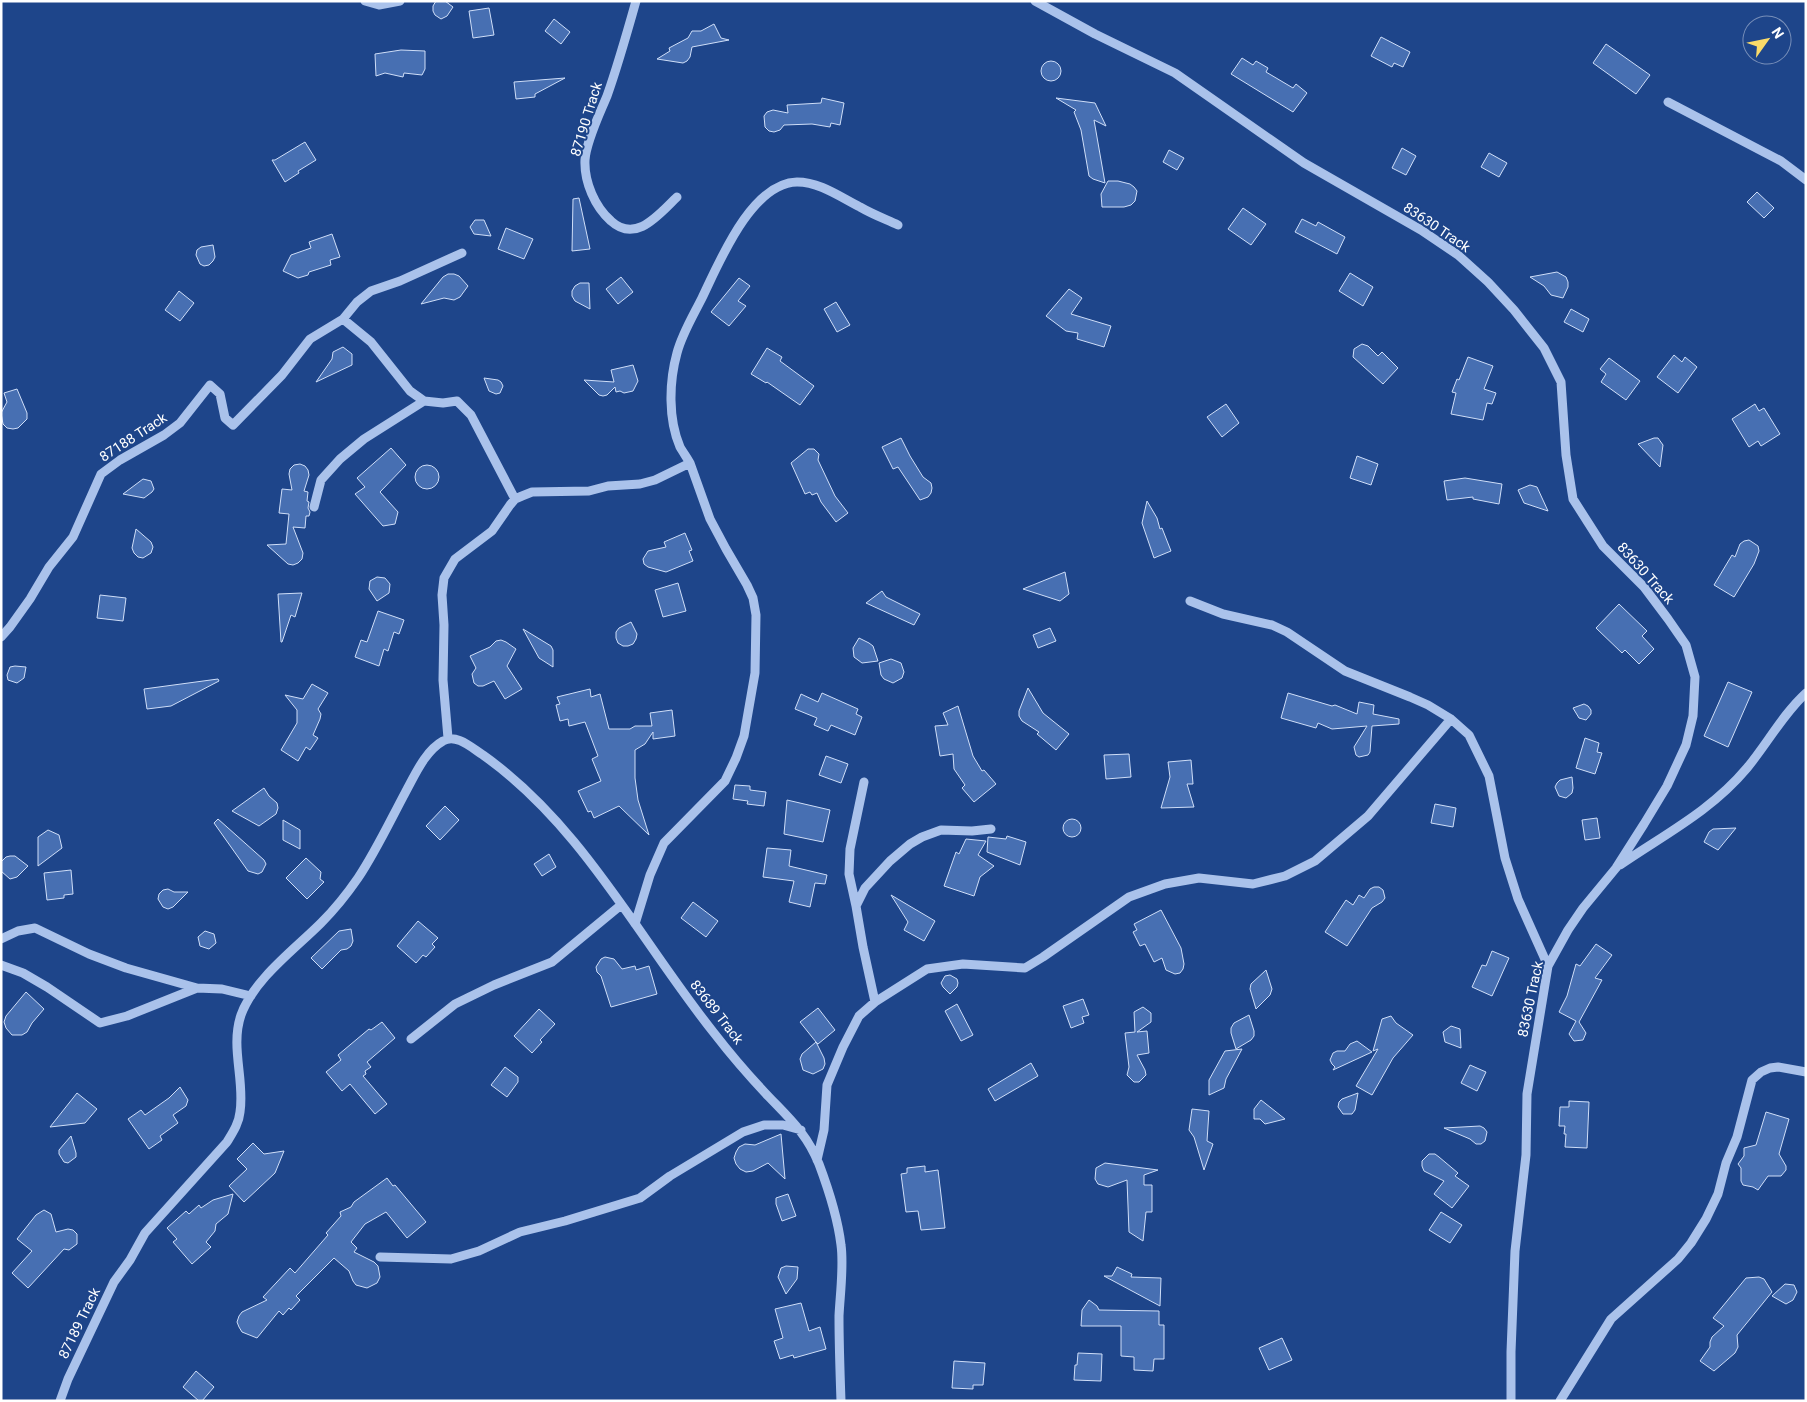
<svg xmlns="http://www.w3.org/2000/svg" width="1807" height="1402" font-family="Roboto,sans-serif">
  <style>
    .building { fill: #476fb2; stroke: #cfdef8 }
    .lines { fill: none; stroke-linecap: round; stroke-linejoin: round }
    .minor { stroke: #aac2eb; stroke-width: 9 }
    .labels { text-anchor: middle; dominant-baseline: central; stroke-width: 4; stroke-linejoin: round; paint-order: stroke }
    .street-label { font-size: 14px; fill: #fff; stroke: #1e458a }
  </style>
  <rect width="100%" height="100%" fill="#1e458a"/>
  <path class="building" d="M436,1H445L453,7L447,16L441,19L435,15L433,11V6Z
    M489,8L494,35L473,38L469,11Z
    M554,19L570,32L561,44L545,31Z
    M714,24L721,38L729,40L692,47L690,57L687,61L683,63L657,59L670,51L669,48L688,38L692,31H701Z
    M1381,37L1410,52L1403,67L1394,63L1392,67L1371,56Z
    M1606,44L1650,75L1636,94L1593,63Z
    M401,50L425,51V69L422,75L404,73L403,77L385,73L376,76L375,54Z
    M1242,58L1253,65L1256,61L1268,68L1266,72L1293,88L1296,84L1307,93L1293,112L1231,74Z
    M1041 71a10 10 0 1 1 20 0a10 10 0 1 1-20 0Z
    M565,78L535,94V97L516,99L514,82Z
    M822,98L844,103L840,125L831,123L830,127L812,124L784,125L780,130L774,132L769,131L765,127L764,116L767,112L773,110L788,113L787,105L821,103Z
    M1056,98L1095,103L1106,126L1094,120L1105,183L1093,179L1089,176L1081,130L1074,112L1076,110Z
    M305,142L316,160L298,171L299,173L285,182L272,160H275Z
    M1402,148L1416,156L1406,175L1392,168Z
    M1169,150L1184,158L1177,170L1163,162Z
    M1489,153L1507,163L1499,177L1481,167Z
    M1108,181H1118L1130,184L1134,187L1137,191L1135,201L1131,205L1124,207H1102L1101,194Z
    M1757,192L1774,208L1764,218L1747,202Z
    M579,198L590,249L572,251L573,199Z
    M1243,208L1266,224L1251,245L1228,229Z
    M1302,219L1316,226L1318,222L1345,237L1337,254L1295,232Z
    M475,220H484L491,236L474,234L470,227Z
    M506,228L533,239L524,259L498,249Z
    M332,234L340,257L330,260L331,265L309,272L308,275L298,278L283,271L291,255L311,248L309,242Z
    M213,245L215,257L213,261L209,265L204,266L200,264L196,255L197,250L201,247Z
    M1557,272L1566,277L1568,282V287L1563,298L1551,295L1544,286L1530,277Z
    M1350,273L1373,287L1363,306L1339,291Z
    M448,274H454L459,276L468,286L460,297L454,300L444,298L421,304L443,277Z
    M621,277L633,292L618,304L606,289Z
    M739,278L750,286L738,301L746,306L729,326L711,312Z
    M580,283H589L590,309L575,301L572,296V291L575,286Z
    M1069,289L1082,298L1071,314L1111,326L1104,347L1077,339L1078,333L1066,331L1046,316Z
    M179,291L194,303L180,321L165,310Z
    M836,302L850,325L837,332L824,309Z
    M1571,309L1589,319L1583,332L1564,322Z
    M1362,344L1368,346L1378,356L1382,352L1398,368L1383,384L1353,357L1354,349Z
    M343,347L352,354V365L316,382L332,359L333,352Z
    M767,348L782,357L780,361L814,386L800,405L767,382L766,383L751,374Z
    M1674,355L1682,362L1685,357L1697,367L1678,393L1657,377Z
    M1468,357L1493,366L1484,389L1496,393L1492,404L1487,403L1483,420L1451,414L1456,393L1452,392L1457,379L1459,380Z
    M1609,358L1640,381L1626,400L1601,382L1606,374L1600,369Z
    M633,365L638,381L633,391L624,393L620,391L616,392L615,387L607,395L603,396L599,395L584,380L614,382L611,370Z
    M484,378L498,380L501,382L503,386L500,393L496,394L489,391Z
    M17,389L27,413V419L18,428L13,429L7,428L3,424L1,413L7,402L4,393Z
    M1226,404L1239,423L1222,437L1207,417Z
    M1755,404L1759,411L1764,408L1780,434L1761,446L1758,441L1749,447L1732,419Z
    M901,438L910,456L923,477L931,483L932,488L931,493L928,497L920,500L898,467L893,469L882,447Z
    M1654,438H1658L1663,445L1660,467L1638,444Z
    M391,448L406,465L380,492L398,512L395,524L383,526L355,494L365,487L357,478Z
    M808,449H814L819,454L818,460L835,496L848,513L836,522L821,502L817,493L812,495L810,492L805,494L791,463Z
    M1357,456L1378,464L1371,485L1350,478Z
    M300,464L305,466L308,470L309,475L304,491L308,492L307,501L309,502L308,508L310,512L309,516H306L305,528L293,527L303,553L302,559L298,563L293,565L288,564L267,545L286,544L289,514L279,513L282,489L292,490L289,474L290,469L294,465Z
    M415 477a12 12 0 1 1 24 0a12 12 0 1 1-24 0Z
    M1465,478L1502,484L1499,504L1473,499V497L1447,500L1444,481Z
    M143,479L151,481L154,489L152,492L144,498L123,494Z
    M1530,485L1537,487L1548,511L1524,503L1518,490Z
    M1147,501L1157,518L1160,529L1162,528L1171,551L1154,558L1142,523Z
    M136,529L151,542L153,547L151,553L143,558L138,557L134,553L132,548Z
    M685,533L692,550L689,551L693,561L666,572L648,567L644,564L643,559L648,551L666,547L664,542Z
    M1749,540L1758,546L1759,551L1754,564L1734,597L1714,585L1732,555L1735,557L1740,544L1744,541Z
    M1065,572L1069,594L1060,601L1023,589Z
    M377,577L385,578L390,584L389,593L377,601L369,589L370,581Z
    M678,583L686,611L663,617L655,590Z
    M882,591L886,597L920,614L914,625L866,603Z
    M302,593L295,617L291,615L282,642H281L278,594Z
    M100,595L126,598L123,621L97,618Z
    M1619,604L1647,631L1642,636L1654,649L1639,664L1625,650L1622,653L1596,628Z
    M378,611L404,620L399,634L394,632L388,651L384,649L379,666L355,657L361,640L367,642Z
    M631,622L637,634L636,639L633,644L628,646H623L618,643L616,638V632L619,628Z
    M1050,628L1056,641L1038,648L1033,635Z
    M523,629L551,646L553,650V667L539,658Z
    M859,638L869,643L873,646L878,661L862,663L854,657L853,648Z
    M501,640L506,642L516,649L507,666L522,689L505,699L494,681L483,686H478L474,683L472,674L476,668L470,656L490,647L496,641Z
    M891,659L901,663L904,672L902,678L893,683L884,679L881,675L879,663Z
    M15,666L26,667L24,678L17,683L8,680L7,675L10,667Z
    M218,679L219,681L171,706L147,709L144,689Z
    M1728,682L1752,692L1728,747L1704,736Z
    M312,684L328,693L318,709L321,714L320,719L313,735L318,738L310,750L306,747L298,761L281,750L297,723V710L285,695L303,699Z
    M1028,688L1043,713L1069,734L1056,750L1037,734L1039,732L1022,721L1019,716V711Z
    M590,689L591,697L600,694L609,729H630L635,726H652L650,713L672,710L675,736L653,739V732L645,744L635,750V778L638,800L649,835L619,806L594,818L591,811L588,812L578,791L601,781L592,759L598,756L585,722L569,726L568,719L560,721L556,705L560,704L557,697Z
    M822,693L858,709L856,714L862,717L855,735L831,725L828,731L814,725L817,718L795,709L801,694L818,702Z
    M1288,693L1332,706L1335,705L1357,714L1359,702L1374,705L1373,714L1399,719V724L1372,726L1370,752L1368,755L1359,757L1356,755L1354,747L1367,726L1332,729L1318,723L1316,728L1281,718Z
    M1584,704L1588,706L1591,710V714L1586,720L1579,718L1573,708Z
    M958,706L973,756L982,771L984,770L996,784L974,802L962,788L965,785L954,769L953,754L940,756L935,726L948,725L943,713Z
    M1585,738L1599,743L1597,752L1602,753L1595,774L1576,768Z
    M1129,754L1131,777L1106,779L1104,755Z
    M826,756L848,764L841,783L819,775Z
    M1191,760L1193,784H1187L1194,807L1161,808L1170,777L1168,762Z
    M1572,777L1573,788L1572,793L1566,798L1559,796L1555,787L1557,783L1560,780Z
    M735,785L750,786V790L766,792L764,806L747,804L748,801L733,799Z
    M264,788L269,796L277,803L278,808L276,814L259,826L232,811Z
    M787,800L830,810L823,842L784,834Z
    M1435,804L1456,808L1453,827L1431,823Z
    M445,806L459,820L440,840L426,826Z
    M1597,818L1600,838L1585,840L1582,820Z
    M1063 828a9 9 0 1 1 18 0a9 9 0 1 1-18 0Z
    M218,819L264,860L266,864L262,872L258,874L248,871L214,823Z
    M283,820L300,830V849L283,840Z
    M1736,828L1718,850L1704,842L1709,832L1713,829Z
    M48,830L59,835L62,848L38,866V837Z
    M1007,836L1026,842L1020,865L987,852L988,837L1006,839Z
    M966,839L986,841L978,855L994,866L980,877L974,896L944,886L956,852L959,854Z
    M767,848L791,850L789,866L827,875L825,884L815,883L810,907L789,902L794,881L763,877Z
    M549,854L556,867L542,876L534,864Z
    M10,856H15L28,866L17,877L10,879L1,871V862L6,857Z
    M306,858L321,872L320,879L324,882L307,899L286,878Z
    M71,870L73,894L64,895V898L47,900L44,873Z
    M1374,887H1379L1383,890L1385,898L1382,902L1372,908L1347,946L1325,932L1346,900L1353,905L1359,895L1364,898L1370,889Z
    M168,889L174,892H188L173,907L168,909L163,907L158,899L159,894L163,890Z
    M891,895L935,921L924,941L904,930L908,922Z
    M693,902L718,921L706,937L681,918Z
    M1161,910L1181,948L1184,964L1183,969L1180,973L1175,974L1166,970L1162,958L1154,962L1145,944L1140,946L1133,932L1137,930L1134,924Z
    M418,921L438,938L432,944L435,947L426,957L423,955L416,963L397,946Z
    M351,929L353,941L351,946L347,949L341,950L322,969L311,958L339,931Z
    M205,931L214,934L216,943L209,949L200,946L198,937Z
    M1596,944L1612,955L1595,978L1602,980L1579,1022L1586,1033L1583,1040L1574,1041L1569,1034L1576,1021L1559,1012L1567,996L1576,964L1580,966Z
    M1492,951L1509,958L1492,996L1472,987L1482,965L1486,966Z
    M605,957L614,959L622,969L635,966L636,970L649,966L657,994L611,1007L601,976L597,972L596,967L601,959Z
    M1266,970L1272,989L1270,995L1256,1009L1250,989L1251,984Z
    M950,975L957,979L958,983L957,987L950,994L943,987L941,983L945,976Z
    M26,992L44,1009L32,1023L27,1032L22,1035H12L6,1028L4,1022L6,1016Z
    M1083,999L1089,1015L1082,1017L1084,1023L1071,1028L1063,1006Z
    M957,1004L973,1035L961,1041L945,1011Z
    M1143,1007L1151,1013V1022L1137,1032L1147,1031L1149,1053L1137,1055L1145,1070L1146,1075L1139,1082H1134L1127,1075L1129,1067L1125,1033L1135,1032L1134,1012Z
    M818,1008L835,1030L818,1044L816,1042L824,1058L825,1064L823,1069L813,1074L803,1070L800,1059L802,1054L816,1042L800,1022Z
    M539,1009L555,1024L540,1040L542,1042L532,1053L514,1036Z
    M1249,1015L1254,1031V1036L1251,1040L1236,1049L1231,1033V1028L1234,1023Z
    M1391,1016L1396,1023L1413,1035L1393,1058L1372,1095L1356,1086L1378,1049L1373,1051L1382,1019Z
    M382,1022L395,1038L367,1062L371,1067L365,1071L366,1074L363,1076L387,1104L375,1114L350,1084L342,1091L326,1072L341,1060L338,1055L369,1029L371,1030Z
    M1451,1026L1460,1029L1461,1048L1445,1042L1443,1032Z
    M1357,1041L1372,1052L1333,1070L1335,1067L1332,1064L1330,1060L1333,1053L1337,1051H1345L1350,1044Z
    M1242,1049L1226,1079L1224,1088L1209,1095V1080L1225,1051Z
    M1031,1063L1038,1076L995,1101L988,1089Z
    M1470,1065L1486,1072L1477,1091L1461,1083Z
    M505,1067L518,1077V1082L507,1097L491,1085Z
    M180,1087L188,1100L186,1106L173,1115L178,1123L160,1136L162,1140L149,1149L128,1119L141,1110L145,1115L169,1098Z
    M77,1093L97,1109L85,1123L50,1127Z
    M1358,1093L1355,1110L1352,1114H1343L1338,1107L1339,1102L1342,1099Z
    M1261,1100L1285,1119L1265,1124L1260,1119H1254V1109Z
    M1569,1101L1589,1102L1587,1148L1565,1147L1566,1134H1564L1565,1126H1559L1560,1107H1569Z
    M1192,1109L1209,1111L1207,1141L1213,1144L1204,1170L1194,1137L1189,1130Z
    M1766,1112L1789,1119L1779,1154L1786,1166V1170L1781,1176H1768L1758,1190L1753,1187L1743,1185L1741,1181V1168L1738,1164L1744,1156V1148L1756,1145Z
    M1480,1126L1484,1128L1487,1132L1485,1141L1481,1144H1476L1470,1139L1444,1128Z
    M781,1134L785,1179L768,1163L753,1171L746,1172L740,1169L736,1164L734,1158L736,1152L739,1147L745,1144L755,1145Z
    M71,1136L76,1153V1157L68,1163L64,1162L59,1154V1150Z
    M253,1143L264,1154L284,1151L275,1173L244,1202L229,1186L247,1169L237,1159Z
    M1429,1154H1435L1439,1157L1458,1173L1455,1176L1469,1186L1452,1208L1434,1194L1444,1181L1424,1171L1422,1166V1161Z
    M1105,1163L1158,1170L1144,1175V1185H1152V1212H1146L1143,1241L1129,1232L1127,1180L1108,1187L1098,1184L1095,1179L1096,1168Z
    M925,1166V1172L938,1170L945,1228L921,1230L918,1211L906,1212L901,1174L907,1173V1168Z
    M387,1178L393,1186L395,1185L426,1222L407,1238L386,1212L365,1224L351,1242L357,1248L354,1252L374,1262L378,1266L380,1277L377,1283L367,1288L356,1285L353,1281L349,1271L334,1258L296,1296L300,1300L291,1310L289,1308L283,1315L279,1311L257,1338L242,1332L239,1327L237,1322L239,1316L242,1312L267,1300L263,1297L290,1268L295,1273L328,1235L326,1233L341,1216L340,1212L351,1207L354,1202Z
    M233,1194L228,1214L216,1224L215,1231L206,1242L211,1247L192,1264L173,1242L177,1239L167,1228L186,1211L189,1214L199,1205L201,1208L213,1200Z
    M788,1194L796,1216L782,1221L776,1204V1198Z
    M44,1210L51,1214L56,1232L68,1229L73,1230L77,1234V1244L69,1250L64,1249L28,1288L12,1273L32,1251L17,1239L36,1215Z
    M1441,1212L1462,1225L1450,1243L1429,1230Z
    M786,1266L798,1267L797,1279L786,1294L778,1277L781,1268Z
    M1117,1267L1132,1274L1131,1277L1161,1278L1160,1306L1104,1276H1112Z
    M1759,1277L1764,1279L1772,1292L1737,1335L1738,1347L1735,1353L1714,1371L1700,1361L1710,1347V1342L1712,1337L1724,1326L1713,1318L1746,1278Z
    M1785,1284L1794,1285L1797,1292L1793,1300L1786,1304L1772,1296Z
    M1089,1300L1097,1306L1099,1310L1159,1311V1325H1164V1359H1154L1153,1371L1134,1370V1357L1121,1356V1326H1081L1082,1310Z
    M801,1303L809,1331L820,1327L826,1349L794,1358L793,1355L780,1359L774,1341L783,1338L775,1309Z
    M1282,1338L1292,1360L1269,1370L1259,1348Z
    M1078,1353L1102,1354L1101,1381L1074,1380L1075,1365H1077Z
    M954,1361L985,1363L983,1385H973V1389L952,1388Z
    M196,1371L214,1387L202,1401H199L183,1387Z"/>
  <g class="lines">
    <path class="minor" d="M365,1L379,5L400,1
      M636,1C627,33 618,65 607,96C600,113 586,142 585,160C584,182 595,207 611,221C636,244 659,214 677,197
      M1035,1L1095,34L1175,73L1304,163L1421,230L1458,255L1488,282L1514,310L1544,348L1561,382L1566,455L1573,499L1603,546L1644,587L1668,619L1686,645L1695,677L1693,716L1686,745L1667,786L1644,824L1616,868L1583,908L1568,930L1548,966L1527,1094L1526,1155L1515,1251L1511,1352V1401
      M1668,102L1781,161L1806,180
      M462,253L400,281L371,291L357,302L343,319L371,342L410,391L424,401L443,403L457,401L471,415L515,499
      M690,463C687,458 683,452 680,447C668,419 669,382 677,353C682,334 693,316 702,298C719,263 751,183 797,182C820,182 840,197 860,207C872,214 885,219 898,225
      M314,507L321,480L340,459L364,439L424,401
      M1190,601L1223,614L1272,625L1287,632L1345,671L1410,697L1428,705L1451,719
      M1,637L10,627L30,599L49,567L73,537L101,474L120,460L164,435L180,423L210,385L220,394L225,418L233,425L282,375L310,339L343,319
      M448,738L443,680L444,625L442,595L444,578L455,559L492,531L510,505L515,499L522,496L532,492L589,491L608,486L640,484L655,480L690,463L710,519L726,549L747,585L753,598L756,615L755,673L744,736L736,758L725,781L664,843L650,875L635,924
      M1620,865C1665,834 1711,811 1747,768C1767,744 1783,714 1806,693
      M856,906L849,874L850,849L864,782
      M1,939L18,931L35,928L89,954L126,968L197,988L222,989L251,996
      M1,965L23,973L47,987L100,1023L127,1016L197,988
      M875,1002L863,947L856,906L865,888L890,861L910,844L922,837L941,830L972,831L991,829
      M411,1039L455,1004L494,985L552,962L621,905
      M817,1160L824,1130L827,1085L843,1047L859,1016L875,1002L927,969L963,964L1025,968L1043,957L1129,897L1165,884L1199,878L1253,884L1285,876L1315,861L1368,816L1451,719L1469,735L1489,776L1505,858L1518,899L1548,966
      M380,1257L451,1259L479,1251L520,1232L565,1221L640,1198L670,1176L743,1132L764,1125H783L801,1130
      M60,1401L68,1379L114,1282L130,1260L145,1233L227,1142C233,1132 239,1123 240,1112C245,1080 230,1047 241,1015C254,979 294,950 321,923C335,909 347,894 358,878C376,851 390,821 405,793C415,775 425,751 443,741C456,733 472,748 483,755C583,826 639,939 714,1033C731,1055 750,1077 769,1097C790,1119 807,1134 819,1164C828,1188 838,1220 841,1245C844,1266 840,1295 839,1316C839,1345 840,1373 841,1401
      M1560,1401L1611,1319L1678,1259L1691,1243L1706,1219L1718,1194L1726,1163L1737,1137L1752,1080L1761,1072L1770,1068L1778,1067L1806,1072"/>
  </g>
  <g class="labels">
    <g class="street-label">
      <text transform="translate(586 119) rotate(-73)">87190 Track</text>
      <text transform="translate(1437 227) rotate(34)">83630 Track</text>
      <text transform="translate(133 437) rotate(-33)">87188 Track</text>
      <text transform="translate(1646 573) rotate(48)">83630 Track</text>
      <text transform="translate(1530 999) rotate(-78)">83630 Track</text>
      <text transform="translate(717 1012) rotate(52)">83689 Track</text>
      <text transform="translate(79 1323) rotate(-64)">87189 Track</text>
    </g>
  </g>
  <rect width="1807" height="1402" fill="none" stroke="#ffffff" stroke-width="5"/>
  <g transform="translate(1767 40) rotate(57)"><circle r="24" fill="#1e458a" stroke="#788fb9"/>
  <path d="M0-4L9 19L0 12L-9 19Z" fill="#fadb69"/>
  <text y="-8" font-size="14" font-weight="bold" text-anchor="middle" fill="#ffffff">N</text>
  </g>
</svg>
